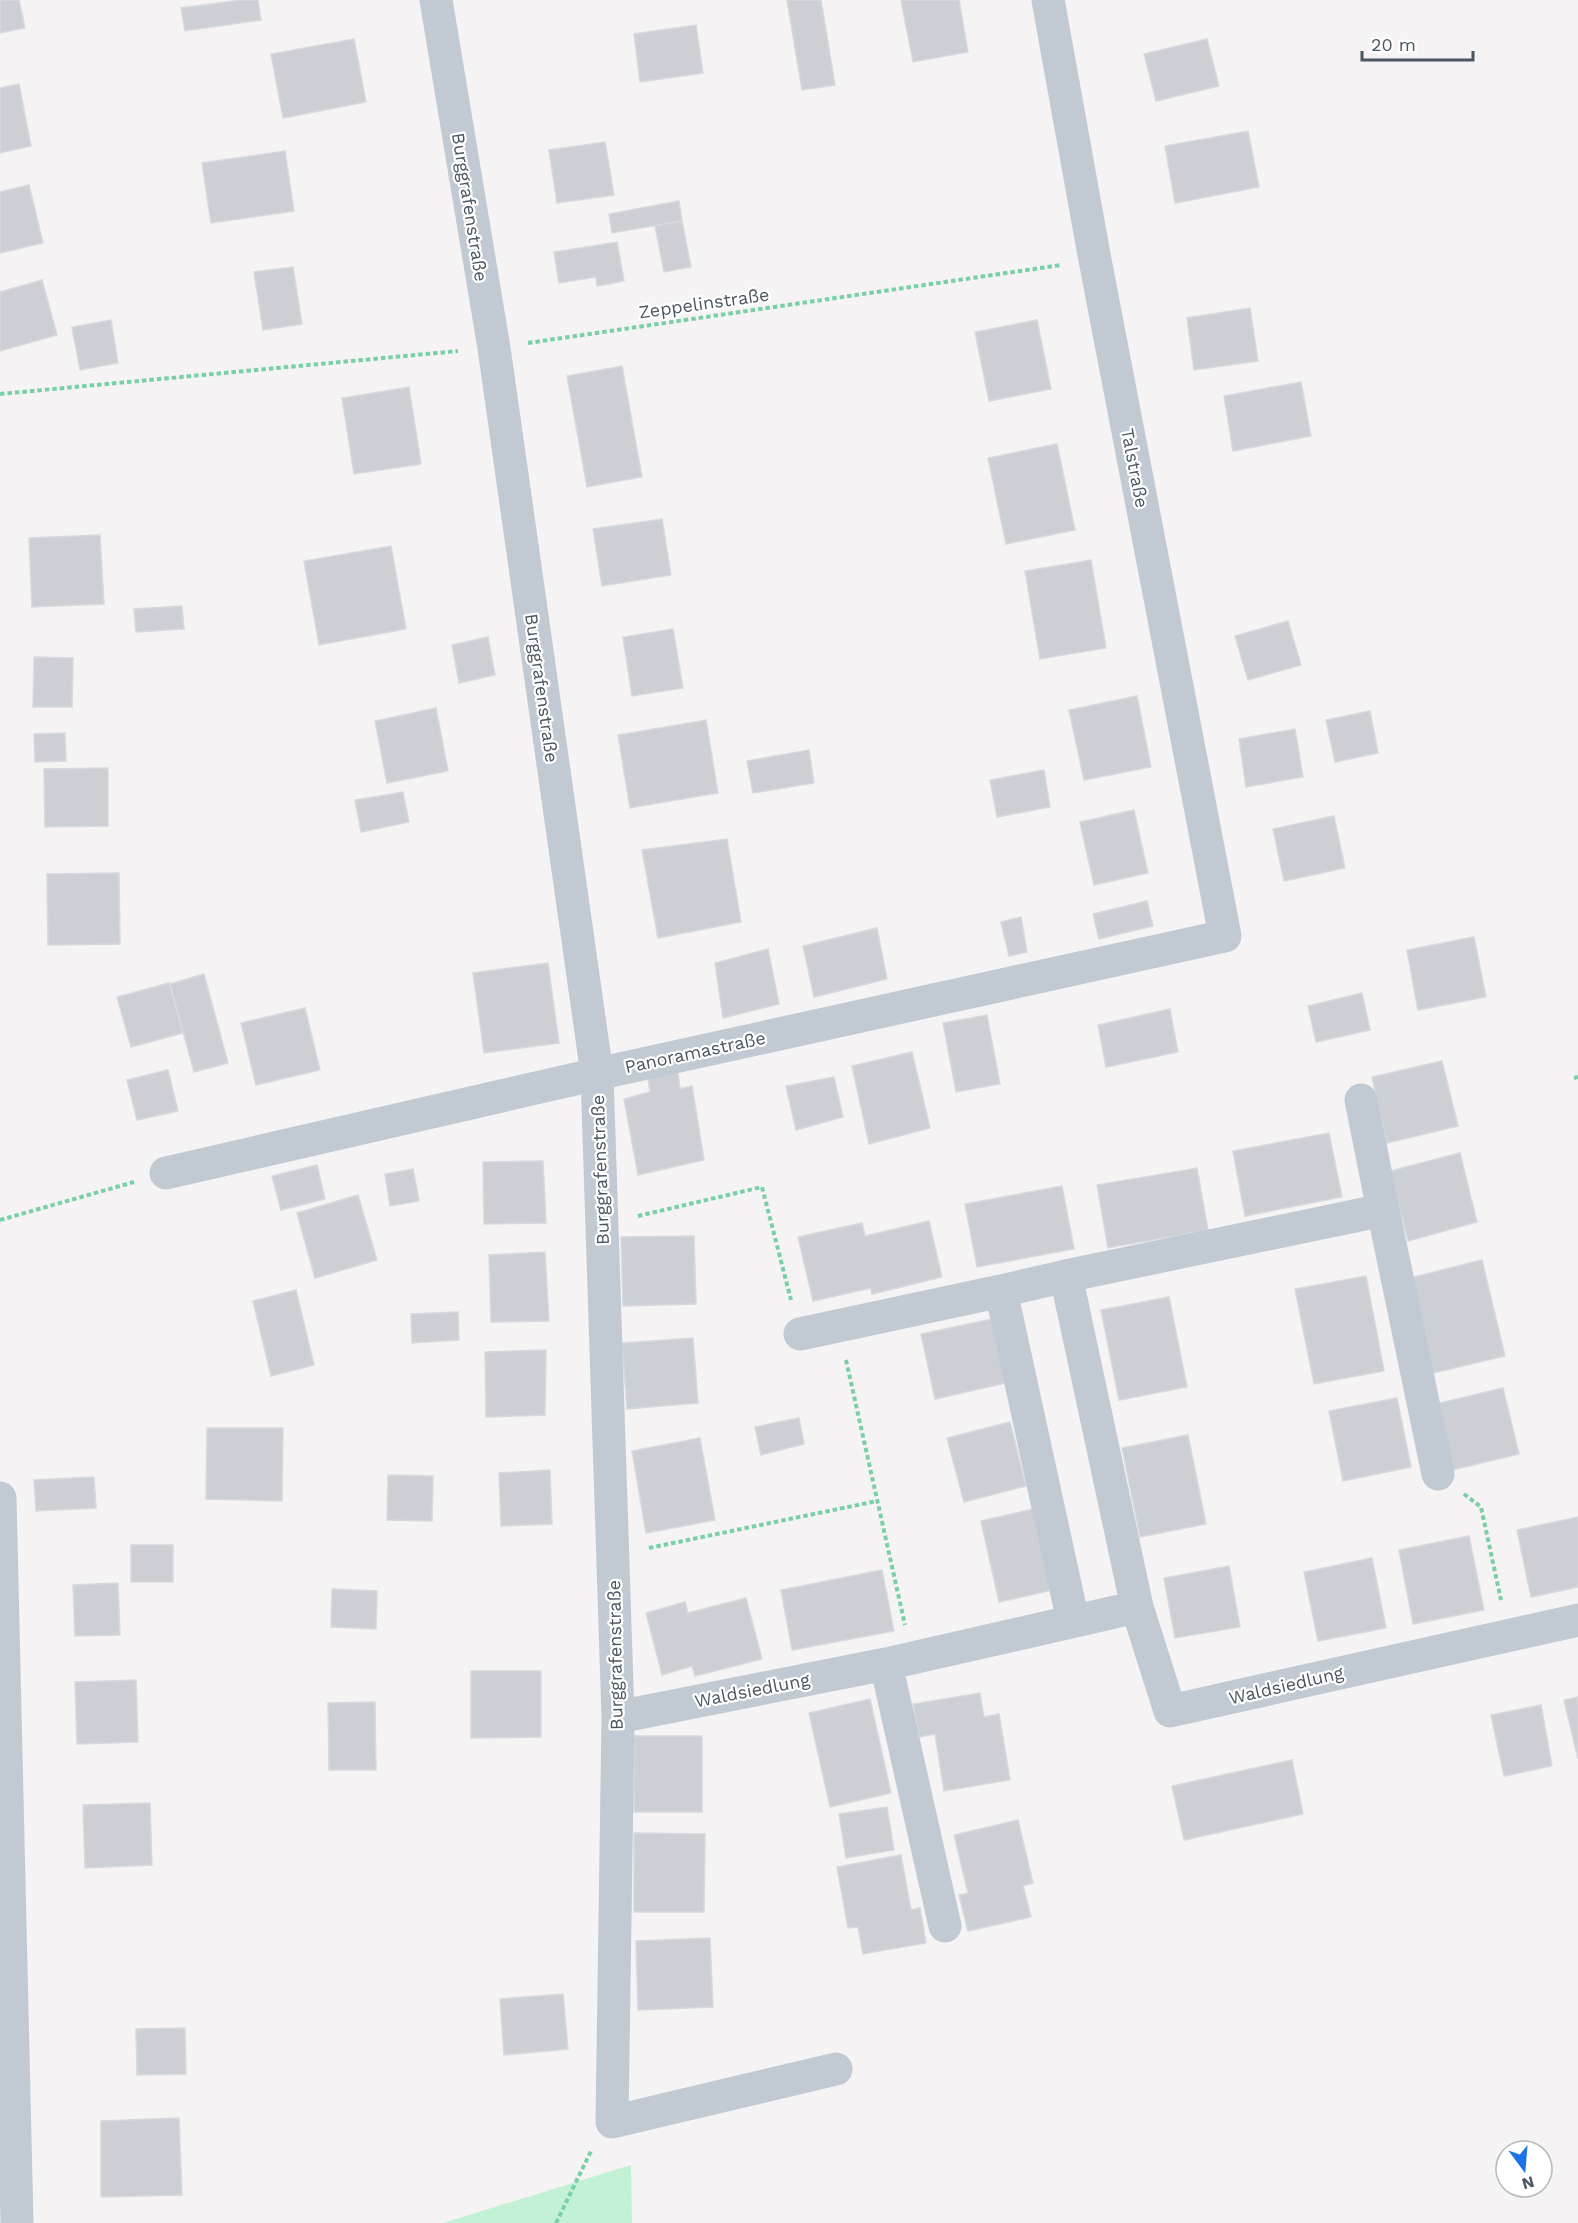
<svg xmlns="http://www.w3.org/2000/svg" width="1578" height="2223" font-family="'Work Sans',sans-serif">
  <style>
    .green { fill: #c3f1d5 }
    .building { fill: #cdcfd5; stroke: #d7d9de; stroke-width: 1.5 }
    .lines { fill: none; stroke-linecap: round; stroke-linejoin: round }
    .path { stroke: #7ad0a6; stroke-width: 4; stroke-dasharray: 4.5 3; stroke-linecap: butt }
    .minor { stroke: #c1cad2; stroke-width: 33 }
    .labels { text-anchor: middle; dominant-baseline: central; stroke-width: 4.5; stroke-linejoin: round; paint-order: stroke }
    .street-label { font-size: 18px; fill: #4a5661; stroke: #fff }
  </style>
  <rect width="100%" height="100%" fill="#f5f3f3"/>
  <path class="green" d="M631,2165L632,2223H443Z"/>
  <path class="building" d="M0,0H19L25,28L0,33Z
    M241,0H258L261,20L185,31L181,8Z
    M787,0H821L835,85L802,90Z
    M901,0H959L968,52L913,62Z
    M696,25L703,73L640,82L634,34Z
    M354,39L366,102L283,118L271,54Z
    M1207,39L1219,86L1156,101L1144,54Z
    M19,84L31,146L0,153V88Z
    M1248,131L1259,187L1175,203L1165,146Z
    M605,142L614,195L557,203L549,150Z
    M285,151L294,211L211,223L202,163Z
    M29,185L43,243L0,253V192Z
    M679,201L682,221L612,233L609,214Z
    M682,221L691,267L664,272L655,226Z
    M617,242L624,281L597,286L596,277L559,283L554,252Z
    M293,267L302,324L263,330L254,272Z
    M42,280L57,335L0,351V292Z
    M1250,308L1258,361L1194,370L1187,318Z
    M111,320L118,363L80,370L72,327Z
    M1037,320L1051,389L989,401L975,332Z
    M622,366L642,477L587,487L567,376Z
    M1301,382L1311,436L1233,451L1224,396Z
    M409,387L421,464L354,474L342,398Z
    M1057,444L1075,530L1006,544L988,458Z
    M662,519L671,575L602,586L593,529Z
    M100,535L104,604L32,607L29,538Z
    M391,546L406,629L319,645L304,561Z
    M1091,560L1106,648L1040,659L1025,571Z
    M182,606L184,629L136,632L134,609Z
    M1288,621L1301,665L1248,680L1235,636Z
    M673,629L683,688L632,696L623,637Z
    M488,637L495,675L459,683L452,645Z
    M34,657L73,658L72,707H33Z
    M1137,696L1151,767L1084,780L1069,710Z
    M436,708L448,771L387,783L375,721Z
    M1370,711L1378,753L1335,762L1326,720Z
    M706,720L718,793L630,808L618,735Z
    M1295,729L1303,777L1246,787L1239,739Z
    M65,733L66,761L35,762L34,734Z
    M809,750L814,783L753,793L747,761Z
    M108,768V826L45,827L44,769Z
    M1044,770L1050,807L997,817L990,780Z
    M403,792L409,822L361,832L355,800Z
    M1134,810L1148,873L1094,885L1080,822Z
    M1334,816L1345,868L1284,881L1273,829Z
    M727,839L741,922L658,938L642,850Z
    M119,873L120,944L48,945L47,874Z
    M1147,901L1153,926L1099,939L1093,914Z
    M1021,917L1027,952L1009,956L1001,922Z
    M877,928L887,979L814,997L803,946Z
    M1474,937L1486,997L1418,1010L1407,950Z
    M768,949L779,1004L723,1018L715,963Z
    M548,963L559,1043L484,1053L473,973Z
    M204,974L228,1063L194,1072L170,984Z
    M169,983L183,1033L131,1047L117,997Z
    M1362,993L1370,1030L1316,1042L1308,1006Z
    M305,1008L320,1070L256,1085L241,1023Z
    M1170,1009L1178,1052L1106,1067L1098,1025Z
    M987,1015L1000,1084L956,1092L943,1023Z
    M912,1052L930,1128L869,1144L852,1066Z
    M1442,1061L1458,1126L1387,1143L1372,1077Z
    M168,1070L178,1111L137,1120L127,1080Z
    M678,1072L680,1089L692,1086L704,1160L638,1175L624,1099L650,1092L648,1077Z
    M834,1077L843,1117L796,1130L786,1086Z
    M1329,1133L1342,1197L1245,1216L1233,1151Z
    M1460,1153L1477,1222L1408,1241L1390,1171Z
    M543,1161L546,1223L484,1224L483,1162Z
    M317,1165L325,1199L281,1210L272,1176Z
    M1197,1168L1208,1230L1108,1248L1097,1185Z
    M413,1169L419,1201L390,1206L385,1174Z
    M1062,1186L1074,1249L977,1267L965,1204Z
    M358,1195L377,1260L315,1278L297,1213Z
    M929,1221L942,1277L872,1294L871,1288L813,1301L798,1237L862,1223L865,1236Z
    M694,1236L696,1304L623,1306L621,1237Z
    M545,1252L549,1321L491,1322L489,1255Z
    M1482,1260L1505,1356L1433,1373L1410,1278Z
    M1366,1276L1384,1371L1314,1384L1295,1289Z
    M296,1290L314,1365L271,1376L253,1301Z
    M1169,1297L1187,1387L1119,1400L1101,1310Z
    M458,1312L459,1340L412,1343L411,1314Z
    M992,1319L1006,1383L935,1399L921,1334Z
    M693,1338L698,1403L627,1409L622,1343Z
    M546,1350L545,1415L486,1417L485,1352Z
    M1503,1388L1519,1454L1452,1470L1436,1404Z
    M1397,1398L1411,1467L1343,1481L1329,1411Z
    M799,1418L804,1444L761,1455L755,1427Z
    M1010,1422L1026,1486L964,1502L947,1438Z
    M207,1428H283L282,1501L206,1499Z
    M1188,1435L1206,1524L1140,1537L1122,1448Z
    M700,1438L715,1520L646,1533L632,1451Z
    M550,1470L552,1524L501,1526L499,1473Z
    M388,1475L433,1476L432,1521L387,1520Z
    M94,1477L96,1508L36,1511L34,1480Z
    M1038,1508L1057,1589L999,1602L981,1521Z
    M1578,1517V1587L1531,1597L1517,1530Z
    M1469,1536L1484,1610L1413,1624L1399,1550Z
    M131,1545H173V1582H131Z
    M1372,1558L1386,1628L1318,1641L1304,1572Z
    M1229,1566L1240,1627L1175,1638L1164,1578Z
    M882,1570L894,1631L792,1650L781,1590Z
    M118,1583L120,1635L75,1636L73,1585Z
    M332,1589L377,1591L376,1629L331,1627Z
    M746,1598L762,1659L695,1676L692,1666L662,1675L646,1613L685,1602L688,1613Z
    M471,1671H541V1737L471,1738Z
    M136,1680L138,1742L77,1744L75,1682Z
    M980,1693L984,1717L999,1714L1010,1780L944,1791L935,1734L919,1737L913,1704Z
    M1578,1697V1759L1564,1700Z
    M870,1699L891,1793L830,1807L809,1713Z
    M375,1702L376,1770H329L328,1703Z
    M1541,1705L1552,1766L1504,1776L1491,1715Z
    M634,1736H702V1812H634Z
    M1292,1760L1303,1814L1184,1840L1172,1786Z
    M150,1803L152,1865L85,1868L83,1805Z
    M887,1807L894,1850L846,1858L839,1814Z
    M1018,1820L1033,1883L1023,1886L1031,1917L968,1931L959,1895L968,1893L954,1835Z
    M634,1833L705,1834L704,1912H634Z
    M901,1855L911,1910L920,1908L926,1943L863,1954L858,1927L848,1928L837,1867Z
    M710,1938L713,2007L638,2010L636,1941Z
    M563,1994L568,2049L504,2055L500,1999Z
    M185,2028L186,2074L137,2075L136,2029Z
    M179,2118L182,2195L101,2197V2121Z"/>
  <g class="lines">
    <path class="path" d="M528,343L1061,265
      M0,394L458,351
      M1574,1078L1578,1077
      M638,1216L762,1187L791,1300
      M0,1220L134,1182
      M846,1360L905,1625
      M1464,1494L1481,1507L1501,1600
      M649,1548L877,1501
      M556,2223L592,2149"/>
    <path class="minor" d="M436,0L494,348L597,1074L618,1717L612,2122L836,2069
      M1361,1100L1383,1210
      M166,1173L597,1074L1225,936L1095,260L1048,0
      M1001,1291L1066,1276
      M800,1334L1001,1291L1073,1621
      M1438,1474L1383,1210L1066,1276L1137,1607L1170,1711L1578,1620
      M0,1498L17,2223
      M886,1664L945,1926
      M618,1717L886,1664L1137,1607"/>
  </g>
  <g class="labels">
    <g class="street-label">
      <text transform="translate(470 207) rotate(81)">Burggrafenstraße</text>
      <text transform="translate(704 303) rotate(-8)">Zeppelinstraße</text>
      <text transform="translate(1135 468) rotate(79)">Talstraße</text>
      <text transform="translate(542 688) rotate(82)">Burggrafenstraße</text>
      <text transform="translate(695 1052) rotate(-12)">Panoramastraße</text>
      <text transform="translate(600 1170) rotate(-92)">Burggrafenstraße</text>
      <text transform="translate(615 1655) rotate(-91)">Burggrafenstraße</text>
      <text transform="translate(1286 1685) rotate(-13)">Waldsiedlung</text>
      <text transform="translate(752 1690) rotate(-11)">Waldsiedlung</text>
    </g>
  </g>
  <g transform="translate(1524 2169) rotate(164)"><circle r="28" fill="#ffffff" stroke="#b7bbc0" stroke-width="1.5"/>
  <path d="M0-4.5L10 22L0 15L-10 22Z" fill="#1a73e8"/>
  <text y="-9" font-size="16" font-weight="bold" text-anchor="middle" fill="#4a5661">N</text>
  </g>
  <path d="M1362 51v9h111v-9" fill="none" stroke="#4a5661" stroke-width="3"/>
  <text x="1371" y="51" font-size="18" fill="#4a5661" stroke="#ffffff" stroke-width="4.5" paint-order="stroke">20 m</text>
</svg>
